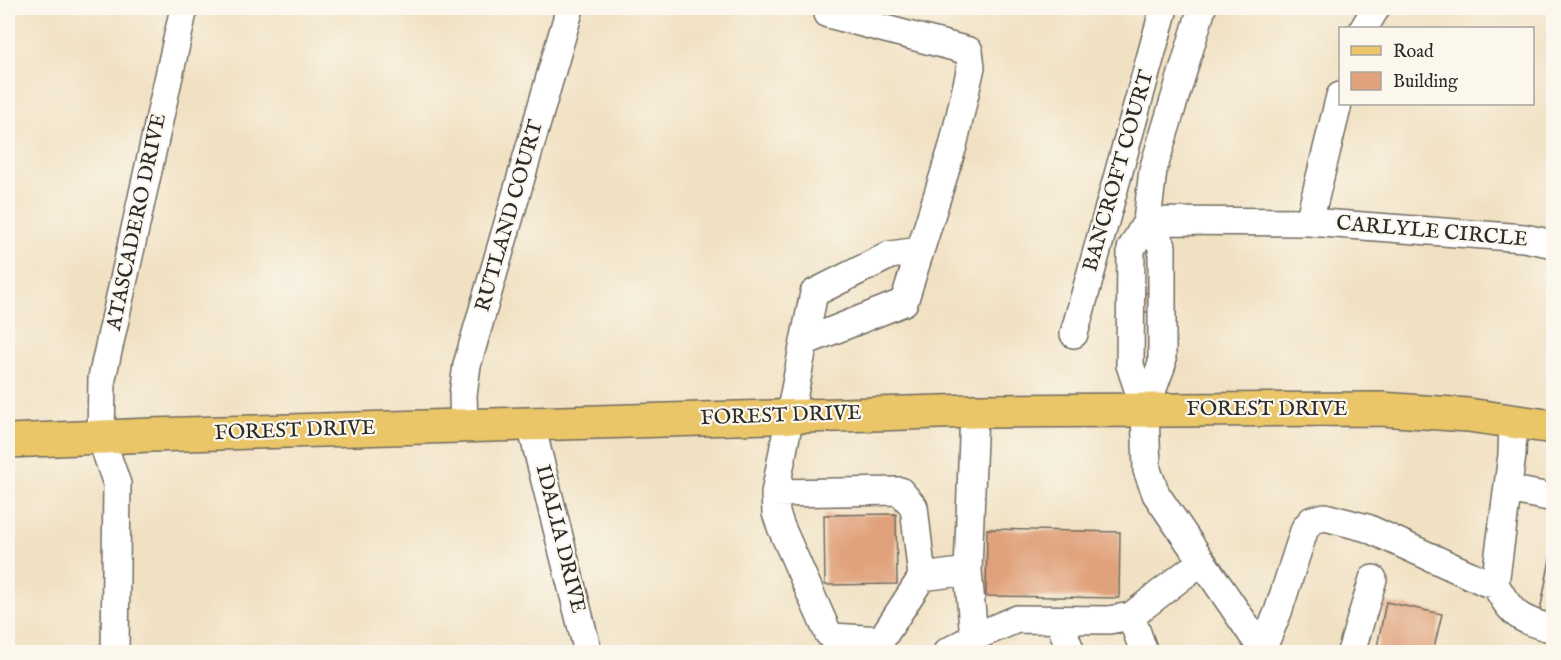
<svg xmlns="http://www.w3.org/2000/svg" width="1561" height="660" font-family="'IM FELL English',serif">
  <style>
    .building { fill: #e0a27c }
    .lines { fill: none; stroke-linecap: round; stroke-linejoin: round }
    .minor-casing { stroke: #706b60; stroke-width: 30 }
    .major-casing { stroke: #706b60; stroke-width: 36 }
    .minor { stroke: #fff; stroke-width: 27 }
    .major { stroke: #eac669; stroke-width: 33 }
    .labels { text-anchor: middle; dominant-baseline: central; stroke-width: 4.5; stroke-linejoin: round; paint-order: stroke }
    .street-label { font-size: 21px; fill: #2b2b2b; stroke: #fbf7ec }
  </style>
  <rect width="100%" height="100%" fill="#fbf7ec"/>
  <filter id="ink" filterUnits="userSpaceOnUse"><feTurbulence type="fractalNoise" baseFrequency=".0167" numOctaves="2"/><feDisplacementMap in="SourceGraphic" scale="12" xChannelSelector="R" yChannelSelector="G"/><feConvolveMatrix kernelMatrix="1 2 1 2 8 2 1 2 1" color-interpolation-filters="sRGB"/></filter>
  <filter id="wash" filterUnits="userSpaceOnUse"><feTurbulence type="fractalNoise" baseFrequency=".008" numOctaves="4" result="noise"/><feDisplacementMap in="SourceGraphic" scale="24" xChannelSelector="R" yChannelSelector="G"/><feGaussianBlur stdDeviation="1.35" result="paint"/><feColorMatrix in="noise" values="0 0 0 0 0 0 0 0 0 0 0 0 0 0 0 0 0 1.4 0 .05"/><feComposite in="paint" operator="in"/></filter>
  <g filter="url(#wash)">
    <rect width="100%" height="100%" fill="#f1e1c3"/>
    <g id="blocks">
      <path class="building" d="M1140,293H1155L1154,312H1139Z
        M896,514L897,584L825,585L824,515Z
        M987,529L1120,532L1119,598L986,596Z
        M1552,549H1554V619L1539,616Z
        M1386,602L1442,614L1433,652H1376Z"/>
    </g>
  </g>
  <g filter="url(#ink)">
    <use href="#blocks" fill-opacity="0" stroke="#706b60" stroke-width="1.5"/>
    <g class="lines">
      <g class="minor-casing">
        <path id="minor" d="M1202,8L1153,170L1147,221L1131,249L1130,365L1145,410L1147,470L1156,494L1264,652
          M1364,28L1376,8
          M1147,221L1309,222L1524,238L1554,244
          M1309,222L1340,96
          M1074,334L1164,8
          M804,342L814,293L890,255L920,251
          M1145,410L1162,364V246L1147,221
          M531,425L588,652
          M464,427L463,395L467,365L570,8
          M1508,489L1554,498
          M775,493L900,491L914,507L922,577L881,640L833,637L828,633L781,527L776,513L775,493L804,342L904,302L953,146L971,67L969,51L828,14
          M922,577L968,571
          M1495,584C1512,615 1519,620 1554,629
          M1131,616L1144,652
          M1059,620L1071,652
          M974,637L968,571L974,411
          M1262,650L1278,612L1305,528L1312,520L1325,517L1367,528L1485,582L1495,584L1512,455L1513,421
          M115,652L117,484L101,438L102,378L184,8
          M947,652L974,637L1017,619L1109,620L1131,616L1202,561
          M1351,652L1373,579"/>
      </g>
      <g class="major-casing">
        <path id="major" d="M8,441L151,435L974,411L1380,409L1468,415L1554,427"/>
      </g>
      <use href="#minor" class="minor"/>
      <use href="#major" class="major"/>
    </g>
  </g>
  <g class="labels">
    <g class="street-label">
      <text transform="translate(1119 171) rotate(-74)">BANCROFT COURT</text>
      <text transform="translate(510 216) rotate(-74)">RUTLAND COURT</text>
      <text transform="translate(137 222) rotate(-78)">ATASCADERO DRIVE</text>
      <text transform="translate(1432 232) rotate(5)">CARLYLE CIRCLE</text>
      <text x="1267" y="409">FOREST DRIVE</text>
      <text transform="translate(781 416) rotate(-2)">FOREST DRIVE</text>
      <text transform="translate(295 431) rotate(-2)">FOREST DRIVE</text>
      <text transform="translate(560 539) rotate(76)">IDALIA DRIVE</text>
    </g>
  </g>
  <rect width="1561" height="660" fill="none" stroke="#fbf7ec" stroke-width="30"/>
  <rect x="1339" y="27" width="195" height="78" fill="#fbf7ec" stroke="#a8a59f" stroke-width="1.5"/>
  <rect x="1351" y="46" width="30" height="9" fill="#eac669" stroke="#a8a59f" stroke-width="1.5"/>
  <text x="1393" y="57" font-size="18" fill="#2b2b2b">Road</text>
  <rect x="1351" y="72" width="30" height="18" fill="#e0a27c" stroke="#a8a59f" stroke-width="1.5"/>
  <text x="1393" y="87" font-size="18" fill="#2b2b2b">Building</text>
</svg>
